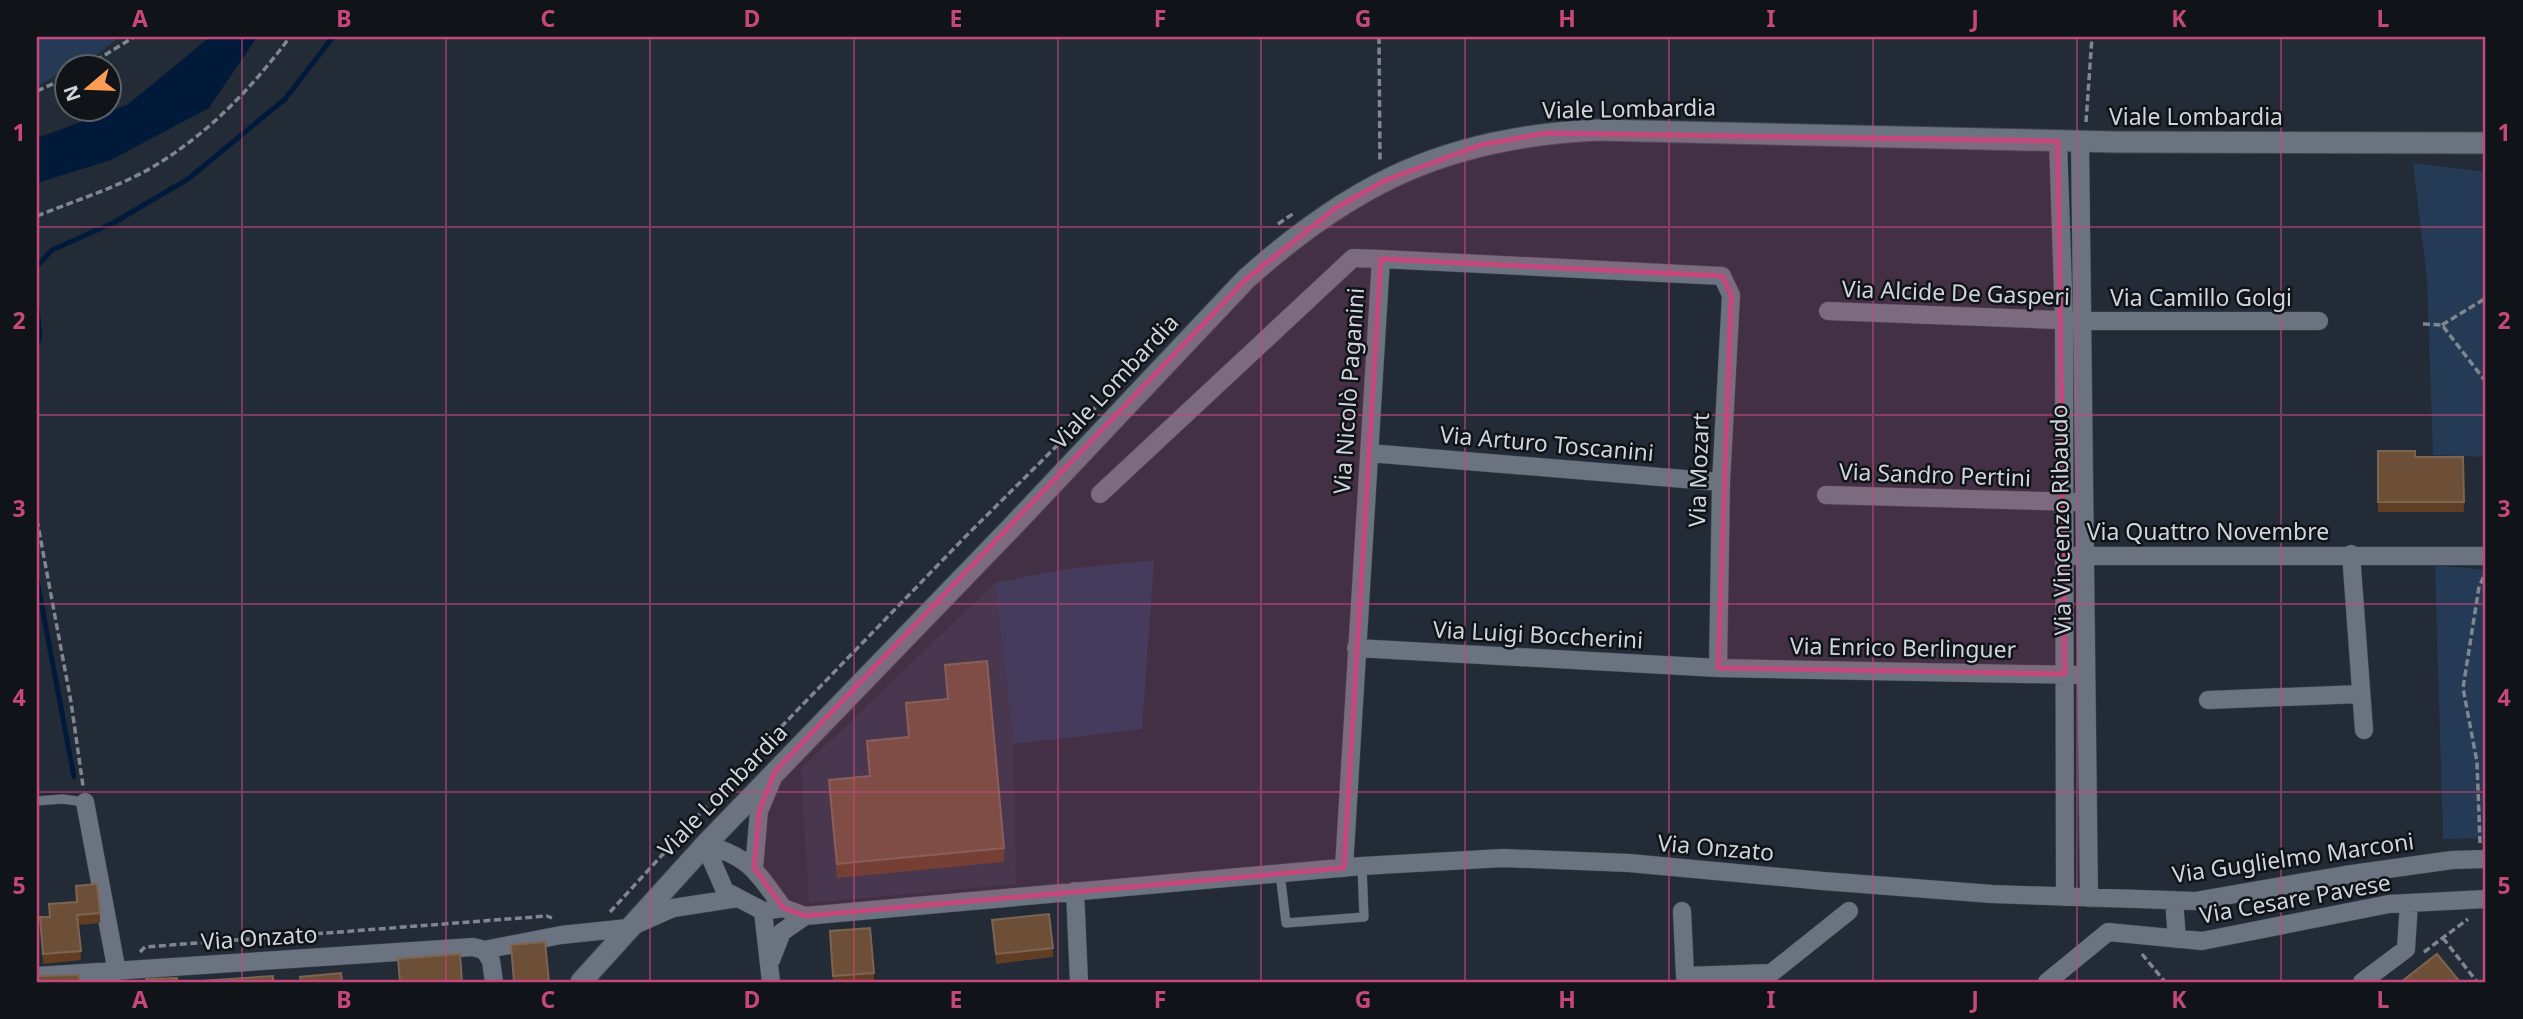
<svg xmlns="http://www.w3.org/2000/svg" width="2523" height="1019" font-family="'Noto Sans',sans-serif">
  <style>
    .built { fill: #293444 }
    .green { fill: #253a55 }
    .water { fill: #021a3a }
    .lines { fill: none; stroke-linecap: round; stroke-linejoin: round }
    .stream { stroke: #021a3a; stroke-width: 5 }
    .service-casing { stroke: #3f464f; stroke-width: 10 }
    .minor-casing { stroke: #3f464f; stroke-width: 19 }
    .tertiary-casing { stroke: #3f464f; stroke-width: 23 }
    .path { stroke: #80868f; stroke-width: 3.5; stroke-dasharray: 7 3.5; stroke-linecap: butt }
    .service { stroke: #6a737f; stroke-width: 9 }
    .minor { stroke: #6a737f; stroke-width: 18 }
    .tertiary { stroke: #6a737f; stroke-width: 21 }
    .wall { fill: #613e23 }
    .building { fill: #6d4f37; stroke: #7d6451; stroke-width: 2 }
    .marked { fill: #c6477b; fill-opacity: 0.2; stroke: #c6477b; stroke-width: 5; stroke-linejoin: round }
    .grid { fill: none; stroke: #c6477b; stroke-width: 2; stroke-opacity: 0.55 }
    .labels { text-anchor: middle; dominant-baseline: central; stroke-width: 5; stroke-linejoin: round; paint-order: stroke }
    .street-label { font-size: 23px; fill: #d0d5dc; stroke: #101318 }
    .neatline { fill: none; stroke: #c6477b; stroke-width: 2.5 }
    .grid-label { font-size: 23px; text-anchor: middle; font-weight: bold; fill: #c6477b }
  </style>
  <rect width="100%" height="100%" fill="#232b36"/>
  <path class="built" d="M995,583L1014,744L1016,884L809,903L801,769Z"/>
  <path class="green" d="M37,37H119C105,49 85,66 66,66V70L37,86Z
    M2413,163L2486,172V457L2433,455L2427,279Z
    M1154,560L1142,729L1014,744L995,583L1059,570Z
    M2435,565L2486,570V838L2443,839Z"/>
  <path class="water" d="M210,37H257L209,108L111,160L37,183V138L127,105Z"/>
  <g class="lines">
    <path class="stream" d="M37,266L52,250L113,223L188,179L285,99L333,37
      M37,308L40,336L37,345
      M37,580L74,777"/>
    <g class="service-casing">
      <path id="service" d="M37,801L62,799L85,802
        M1280,873L1286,923L1364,917L1362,866"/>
    </g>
    <g class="minor-casing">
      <path id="minor" d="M2058,141L2064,320L2065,897
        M2080,141L2089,898
        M1828,311L2082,321H2319
        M1369,453L1721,482
        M1100,494L1353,258L1381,259
        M1826,495L2078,502
        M2351,554L2364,730
        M2073,556H2486
        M1356,648L1718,668L2077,675
        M2208,700L2361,694
        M85,802L117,972
        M705,845L725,891L763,911L783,908L805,916L1362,866L1503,858L1629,863L1823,881L1992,894L2195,901L2345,875L2452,860L2486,859
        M705,845C748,855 758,873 783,908
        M754,868L759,811L772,780
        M1344,868L1381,259L1722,276L1731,295L1721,482L1718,668
        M1075,891L1079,982
        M2174,900L2177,939
        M763,911L771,982
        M1682,911L1685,976
        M484,950L491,961L494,982
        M771,960L782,932L805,916
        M37,976L473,947L484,950L561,935L628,928L673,908L738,898
        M1686,982L1685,976L1771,973
        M1760,982L1849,911
        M2047,982L2108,932L2202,941L2389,904L2486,899
        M2362,982L2406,949L2409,903"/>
    </g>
    <g class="tertiary-casing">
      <path id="tertiary" d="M581,982L705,845L1011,528L1246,279C1355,181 1450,137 1597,130L2115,142L2486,143"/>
    </g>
    <path class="path" d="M1379,37L1380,162
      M87,66L134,37
      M37,91L66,78
      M2086,122L2092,37
      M37,216C79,199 126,185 164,160C216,126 253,86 290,37
      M1278,224L1294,213
      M2423,324L2442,325L2486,382
      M2442,325L2486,298
      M37,520L71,702L83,786
      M2480,843L2477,762L2463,688L2479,587L2486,572
      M610,912L750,759L966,536L1097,406
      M2443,938L2477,982
      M140,952L145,947L547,916L552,918
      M2424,952L2468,919
      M2142,954L2165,982"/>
    <use href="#service" class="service"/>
    <use href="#minor" class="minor"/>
    <use href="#tertiary" class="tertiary"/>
  </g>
  <path class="wall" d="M2378,451L2415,457H2463L2464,512H2378Z
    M945,665L1004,848V862L837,878L829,794V780L869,776L867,755V741L908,737L906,703L947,699Z
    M76,886L100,913V923L78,925L81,960L43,964L40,917H49V904L76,902Z
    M992,920L1053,948V957L996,964Z
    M830,931L874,973V982H833Z"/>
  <path class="building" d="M2378,451H2415V457H2463L2464,502H2378Z
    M987,661L1004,848L837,864L829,780L870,776L867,741L909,737L906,703L948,699L945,665Z
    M97,884L100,913L77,915L81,951L43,954L40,917H50L49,904L77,902L76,886Z
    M1049,914L1053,948L996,954L992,920Z
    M870,928L874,973L833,976L830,931Z
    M545,942L549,982H514L511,945Z
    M460,954L462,982H400L398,959Z
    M2437,954L2460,982H2401Z
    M341,973L342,982H301L300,977Z
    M79,975V982H37V976Z
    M273,976V982H202V981Z
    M177,978V982H146V979Z"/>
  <path class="marked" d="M1546,133L2058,141L2065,674L1718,668L1731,295L1722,276L1381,259L1344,868L805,916L783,908L754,868L759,811L775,771L1246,279L1337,207L1386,180L1480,145Z"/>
  <path class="grid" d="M242,37V982M446,37V982M650,37V982M854,37V982M1058,37V982M1261,37V982M1465,37V982M1669,37V982M1873,37V982M2077,37V982M2281,37V982M37,227H2486M37,415H2486M37,604H2486M37,792H2486"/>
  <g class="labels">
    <g class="street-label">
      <text transform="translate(1629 108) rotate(-1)">Viale Lombardia</text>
      <text x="2196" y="116">Viale Lombardia</text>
      <text transform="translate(1956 292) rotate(2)">Via Alcide De Gasperi</text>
      <text x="2201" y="297">Via Camillo Golgi</text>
      <text transform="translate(1114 381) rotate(-47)">Viale Lombardia</text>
      <text transform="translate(1348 391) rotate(-86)">Via Nicolò Paganini</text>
      <text transform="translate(1547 443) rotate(5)">Via Arturo Toscanini</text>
      <text transform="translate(1698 470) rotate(-88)">Via Mozart</text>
      <text transform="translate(1935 474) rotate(2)">Via Sandro Pertini</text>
      <text transform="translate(2060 520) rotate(-91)">Via Vincenzo Ribaudo</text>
      <text x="2208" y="531">Via Quattro Novembre</text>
      <text transform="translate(1538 634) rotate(3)">Via Luigi Boccherini</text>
      <text transform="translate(1903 647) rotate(1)">Via Enrico Berlinguer</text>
      <text transform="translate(722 790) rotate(-46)">Viale Lombardia</text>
      <text transform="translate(1716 847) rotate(5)">Via Onzato</text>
      <text transform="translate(2293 857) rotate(-8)">Via Guglielmo Marconi</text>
      <text transform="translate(2295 898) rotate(-10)">Via Cesare Pavese</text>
      <text transform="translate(259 937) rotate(-4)">Via Onzato</text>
    </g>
  </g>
  <rect width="2523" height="1019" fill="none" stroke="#101318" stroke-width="77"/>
  <g transform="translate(88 88) rotate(251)"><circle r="33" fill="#101318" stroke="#5d6166" stroke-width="2"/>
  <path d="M0-5L12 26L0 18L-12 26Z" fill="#fc9d53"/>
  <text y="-10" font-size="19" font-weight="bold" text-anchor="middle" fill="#d0d5dc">N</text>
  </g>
  <rect x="38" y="38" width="2446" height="943" class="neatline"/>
  <g class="grid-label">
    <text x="140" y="27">A</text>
    <text x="344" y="27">B</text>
    <text x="548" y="27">C</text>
    <text x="752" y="27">D</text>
    <text x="956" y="27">E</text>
    <text x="1160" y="27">F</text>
    <text x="1363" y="27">G</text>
    <text x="1567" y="27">H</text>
    <text x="1771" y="27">I</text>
    <text x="1975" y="27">J</text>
    <text x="2179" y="27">K</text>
    <text x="2383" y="27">L</text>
    <text x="19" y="141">1</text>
    <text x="2504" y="141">1</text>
    <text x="19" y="329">2</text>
    <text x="2504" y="329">2</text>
    <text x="19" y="517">3</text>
    <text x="2504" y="517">3</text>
    <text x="19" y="706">4</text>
    <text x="2504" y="706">4</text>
    <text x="19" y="894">5</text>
    <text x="2504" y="894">5</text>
    <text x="140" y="1008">A</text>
    <text x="344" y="1008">B</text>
    <text x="548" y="1008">C</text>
    <text x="752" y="1008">D</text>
    <text x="956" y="1008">E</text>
    <text x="1160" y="1008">F</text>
    <text x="1363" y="1008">G</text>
    <text x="1567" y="1008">H</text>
    <text x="1771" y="1008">I</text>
    <text x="1975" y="1008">J</text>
    <text x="2179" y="1008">K</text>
    <text x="2383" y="1008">L</text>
  </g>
</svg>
